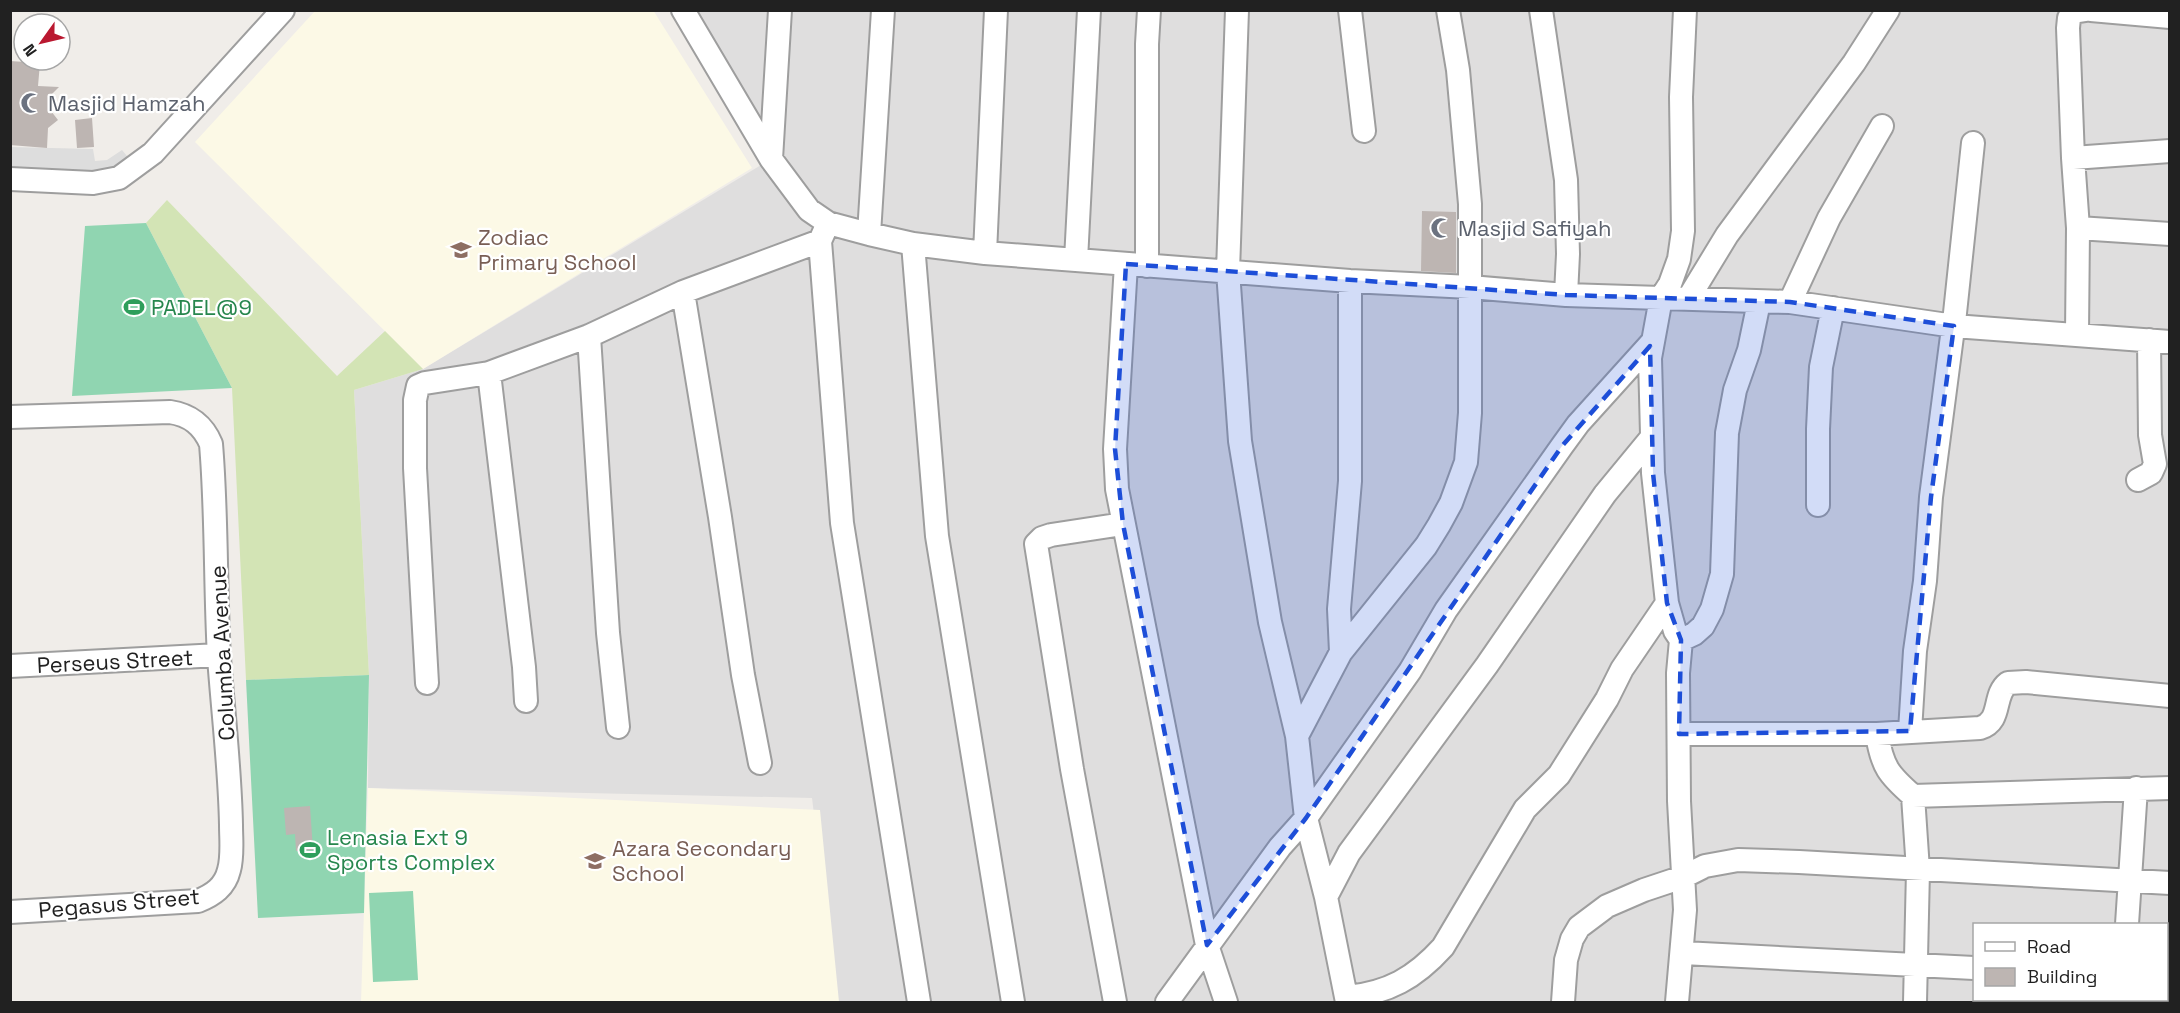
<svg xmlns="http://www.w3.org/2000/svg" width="2180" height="1013" font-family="'Space Grotesk',sans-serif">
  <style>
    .residential { fill: #dfdede; fill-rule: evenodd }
    .education { fill: #fcf9e6 }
    .grass { fill: #d3e4b5 }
    .pitch { fill: #90d5b1 }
    .parking { fill: #ddd }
    .building { fill: #bdb5b2 }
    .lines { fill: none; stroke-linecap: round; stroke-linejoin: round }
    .minor-casing { stroke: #9e9e9e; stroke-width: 26 }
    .minor { stroke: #fff; stroke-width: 22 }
    .marked { fill: #1d4ed8; fill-opacity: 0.2; stroke: #1d4ed8; stroke-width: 4.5; stroke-dasharray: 12 8; stroke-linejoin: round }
    .labels { text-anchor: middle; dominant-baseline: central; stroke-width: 4.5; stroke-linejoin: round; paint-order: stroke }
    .worship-label { font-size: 22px; fill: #5b616d; stroke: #fff; text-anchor: start }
    .education-label { font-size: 22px; fill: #785e54; stroke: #fff; text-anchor: start }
    .leisure-label { font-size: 22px; fill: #27864d; stroke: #fff; text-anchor: start }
    .street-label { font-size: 22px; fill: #212121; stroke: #fff }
  </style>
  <rect width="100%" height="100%" fill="#f0ede9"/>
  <path class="residential" d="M690,11H2169V1002H837L812,798L368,788L369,675L354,390L423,369L771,159ZM1974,924H2166V1000H1974Z"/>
  <path class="education" d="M653,10L752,168L423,369L195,142L315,11Z
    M368,788L820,810L839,1002H361Z"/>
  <path class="grass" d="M167,200L337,376L385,331L423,369L354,390L369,675L246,680L232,388L146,223Z"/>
  <path class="pitch" d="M146,223L232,388L72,396L85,226Z
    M369,675L364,913L258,918L246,680Z
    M413,891L418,980L373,982L369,893Z"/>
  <path class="parking" d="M10,147L93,149L95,161L107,160L122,150L131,161L96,176L11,170Z"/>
  <path class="building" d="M10,61L40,63L38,86L59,87L51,95V111L58,120L48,128L47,148L10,145Z
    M92,118L94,147L77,148L75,120Z
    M1422,211L1456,212V273L1421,271Z
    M310,806L313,850L296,851L295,834L286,835L284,808Z"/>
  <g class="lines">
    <g class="minor-casing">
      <path id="minor" d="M683,10L771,159L809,210L828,223L869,234L913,244L985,253L1350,281L1470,287L1566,295L1790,302L1954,326L2170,342
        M1237,10L1228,271L1240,441L1270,622L1297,736L1306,818L1326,897
        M1350,10L1364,131
        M1541,10L1566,180L1568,254L1566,295
        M2091,10L2170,17
        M2073,158L2170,151
        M771,159L780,10
        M10,179L93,183L119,178L153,153L283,10
        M828,223L820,241L842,523L919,1002
        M2078,228L2170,234
        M869,234L883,10
        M913,244L937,536L1013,1002
        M985,253L996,10
        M1076,260L1089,10
        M1126,264L1115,449L1117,489L1207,945L1226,1002
        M1147,266V44L1149,10
        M683,292L720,517L743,675L760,763
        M1688,299L1727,235L1854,63L1888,10
        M1790,302L1829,218L1882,126
        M2077,335L2078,228L2073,158L2068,28L2069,18L2073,12L2086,10
        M589,336L608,633L618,727
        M489,373L524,667L526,701
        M10,417L170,412C190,415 203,425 211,444C217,515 215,586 219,657C223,713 230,769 231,825C231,840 233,856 229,870C225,887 213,895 198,901L10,912
        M2138,480L2151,473L2155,464L2150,435L2149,340
        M1818,505V429L1821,367L1833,308
        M1681,640L1694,634L1703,626L1712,609L1722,574L1727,433L1735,390L1749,350L1759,302
        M1341,652L1339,609L1350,481V281
        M10,666L219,655
        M427,683L415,468V400L418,386L425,383L489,373L589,336L683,292L820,241
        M1910,731L1915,651L1925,581L1931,497L1955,313L1973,143
        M1679,734H1877L1980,728C2003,721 1992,695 2008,683L2026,682L2170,696
        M1877,734C1882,767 1889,775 1913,796L2170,788
        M1297,736L1341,652L1426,546L1439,525L1451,503L1466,462L1470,413V204L1458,70L1448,10
        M1913,796L1918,870L1915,1002
        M2127,924L2136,788
        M1683,953L1974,968
        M2166,977H2170
        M1347,997C1388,993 1415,978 1443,947L1525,809L1559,775L1607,699L1622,669L1667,603
        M1115,1002L1072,769L1036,544L1042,538L1051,535L1123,524
        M1167,1002L1280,847L1306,818L1410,671L1446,610L1562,446L1578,424L1653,341
        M1347,1002L1326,897L1349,853L1487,665L1605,494L1652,437
        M1563,1002L1566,960L1572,939L1579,927L1607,906L1644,890L1683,877L1705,866L1738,860L1799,862L2170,883
        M1677,1002L1685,910L1679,801L1678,673L1681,640L1675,631L1667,603L1653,473L1650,358L1661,298L1670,284L1679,259L1683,231L1681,97L1685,10
        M2126,1002V1000"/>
    </g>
    <use href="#minor" class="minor"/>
  </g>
  <path class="marked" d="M1126,264L1566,295L1790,302L1954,326L1931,497L1910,731L1679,734L1681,640L1667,603L1653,473L1650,346L1562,446L1306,818L1207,945L1123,524L1115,449Z"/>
  <defs>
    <g id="mosque-bare" transform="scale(1.62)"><path d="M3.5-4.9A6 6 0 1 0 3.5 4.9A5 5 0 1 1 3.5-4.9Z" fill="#6b7280" stroke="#fff" stroke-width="2.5" paint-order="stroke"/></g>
    <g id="school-bare" transform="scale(1.62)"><path d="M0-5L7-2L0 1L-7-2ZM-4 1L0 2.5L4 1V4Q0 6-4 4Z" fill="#8d6e63" stroke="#fff" stroke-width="2.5" paint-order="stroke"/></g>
    <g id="stadium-bare" transform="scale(1.62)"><path d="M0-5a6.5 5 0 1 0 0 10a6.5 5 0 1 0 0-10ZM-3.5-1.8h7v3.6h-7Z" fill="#2e9e5b" stroke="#fff" stroke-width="2.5" paint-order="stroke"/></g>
  </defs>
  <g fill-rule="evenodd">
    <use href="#mosque-bare" x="31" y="103"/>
    <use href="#mosque-bare" x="1441" y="228"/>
    <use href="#school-bare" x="461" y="250"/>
    <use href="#stadium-bare" x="134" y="307"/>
    <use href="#stadium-bare" x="310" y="850"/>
    <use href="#school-bare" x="595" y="861"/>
  </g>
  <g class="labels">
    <g class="worship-label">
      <text x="48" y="103">Masjid Hamzah</text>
      <text x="1458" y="228">Masjid Safiyah</text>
    </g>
    <g class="education-label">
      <text x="478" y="237">Zodiac<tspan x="478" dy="25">Primary School</tspan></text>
      <text x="612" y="848">Azara Secondary<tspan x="612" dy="25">School</tspan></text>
    </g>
    <g class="leisure-label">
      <text x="151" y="307">PADEL@9</text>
      <text x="327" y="837">Lenasia Ext 9<tspan x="327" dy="25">Sports Complex</tspan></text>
    </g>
    <g class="street-label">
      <text transform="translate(222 653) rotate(-93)">Columba Avenue</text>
      <text transform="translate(115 661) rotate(-3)">Perseus Street</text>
      <text transform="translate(119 903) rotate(-5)">Pegasus Street</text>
    </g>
  </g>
  <rect width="2180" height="1013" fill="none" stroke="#212121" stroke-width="24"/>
  <rect x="1973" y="923" width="195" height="78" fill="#ffffff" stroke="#a6a6a6" stroke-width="1.5"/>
  <rect x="1985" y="942" width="30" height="9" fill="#ffffff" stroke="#a6a6a6" stroke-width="1.5"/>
  <text x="2027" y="953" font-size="18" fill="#212121">Road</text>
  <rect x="1985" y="968" width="30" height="18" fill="#bdb5b2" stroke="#a6a6a6" stroke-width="1.5"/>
  <text x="2027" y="983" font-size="18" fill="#212121">Building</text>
  <g transform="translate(42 42) rotate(236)"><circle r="28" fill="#ffffff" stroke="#a6a6a6" stroke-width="1.5"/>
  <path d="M0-4.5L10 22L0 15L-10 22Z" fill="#ba1830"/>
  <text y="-9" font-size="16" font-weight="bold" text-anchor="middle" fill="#212121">N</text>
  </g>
</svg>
